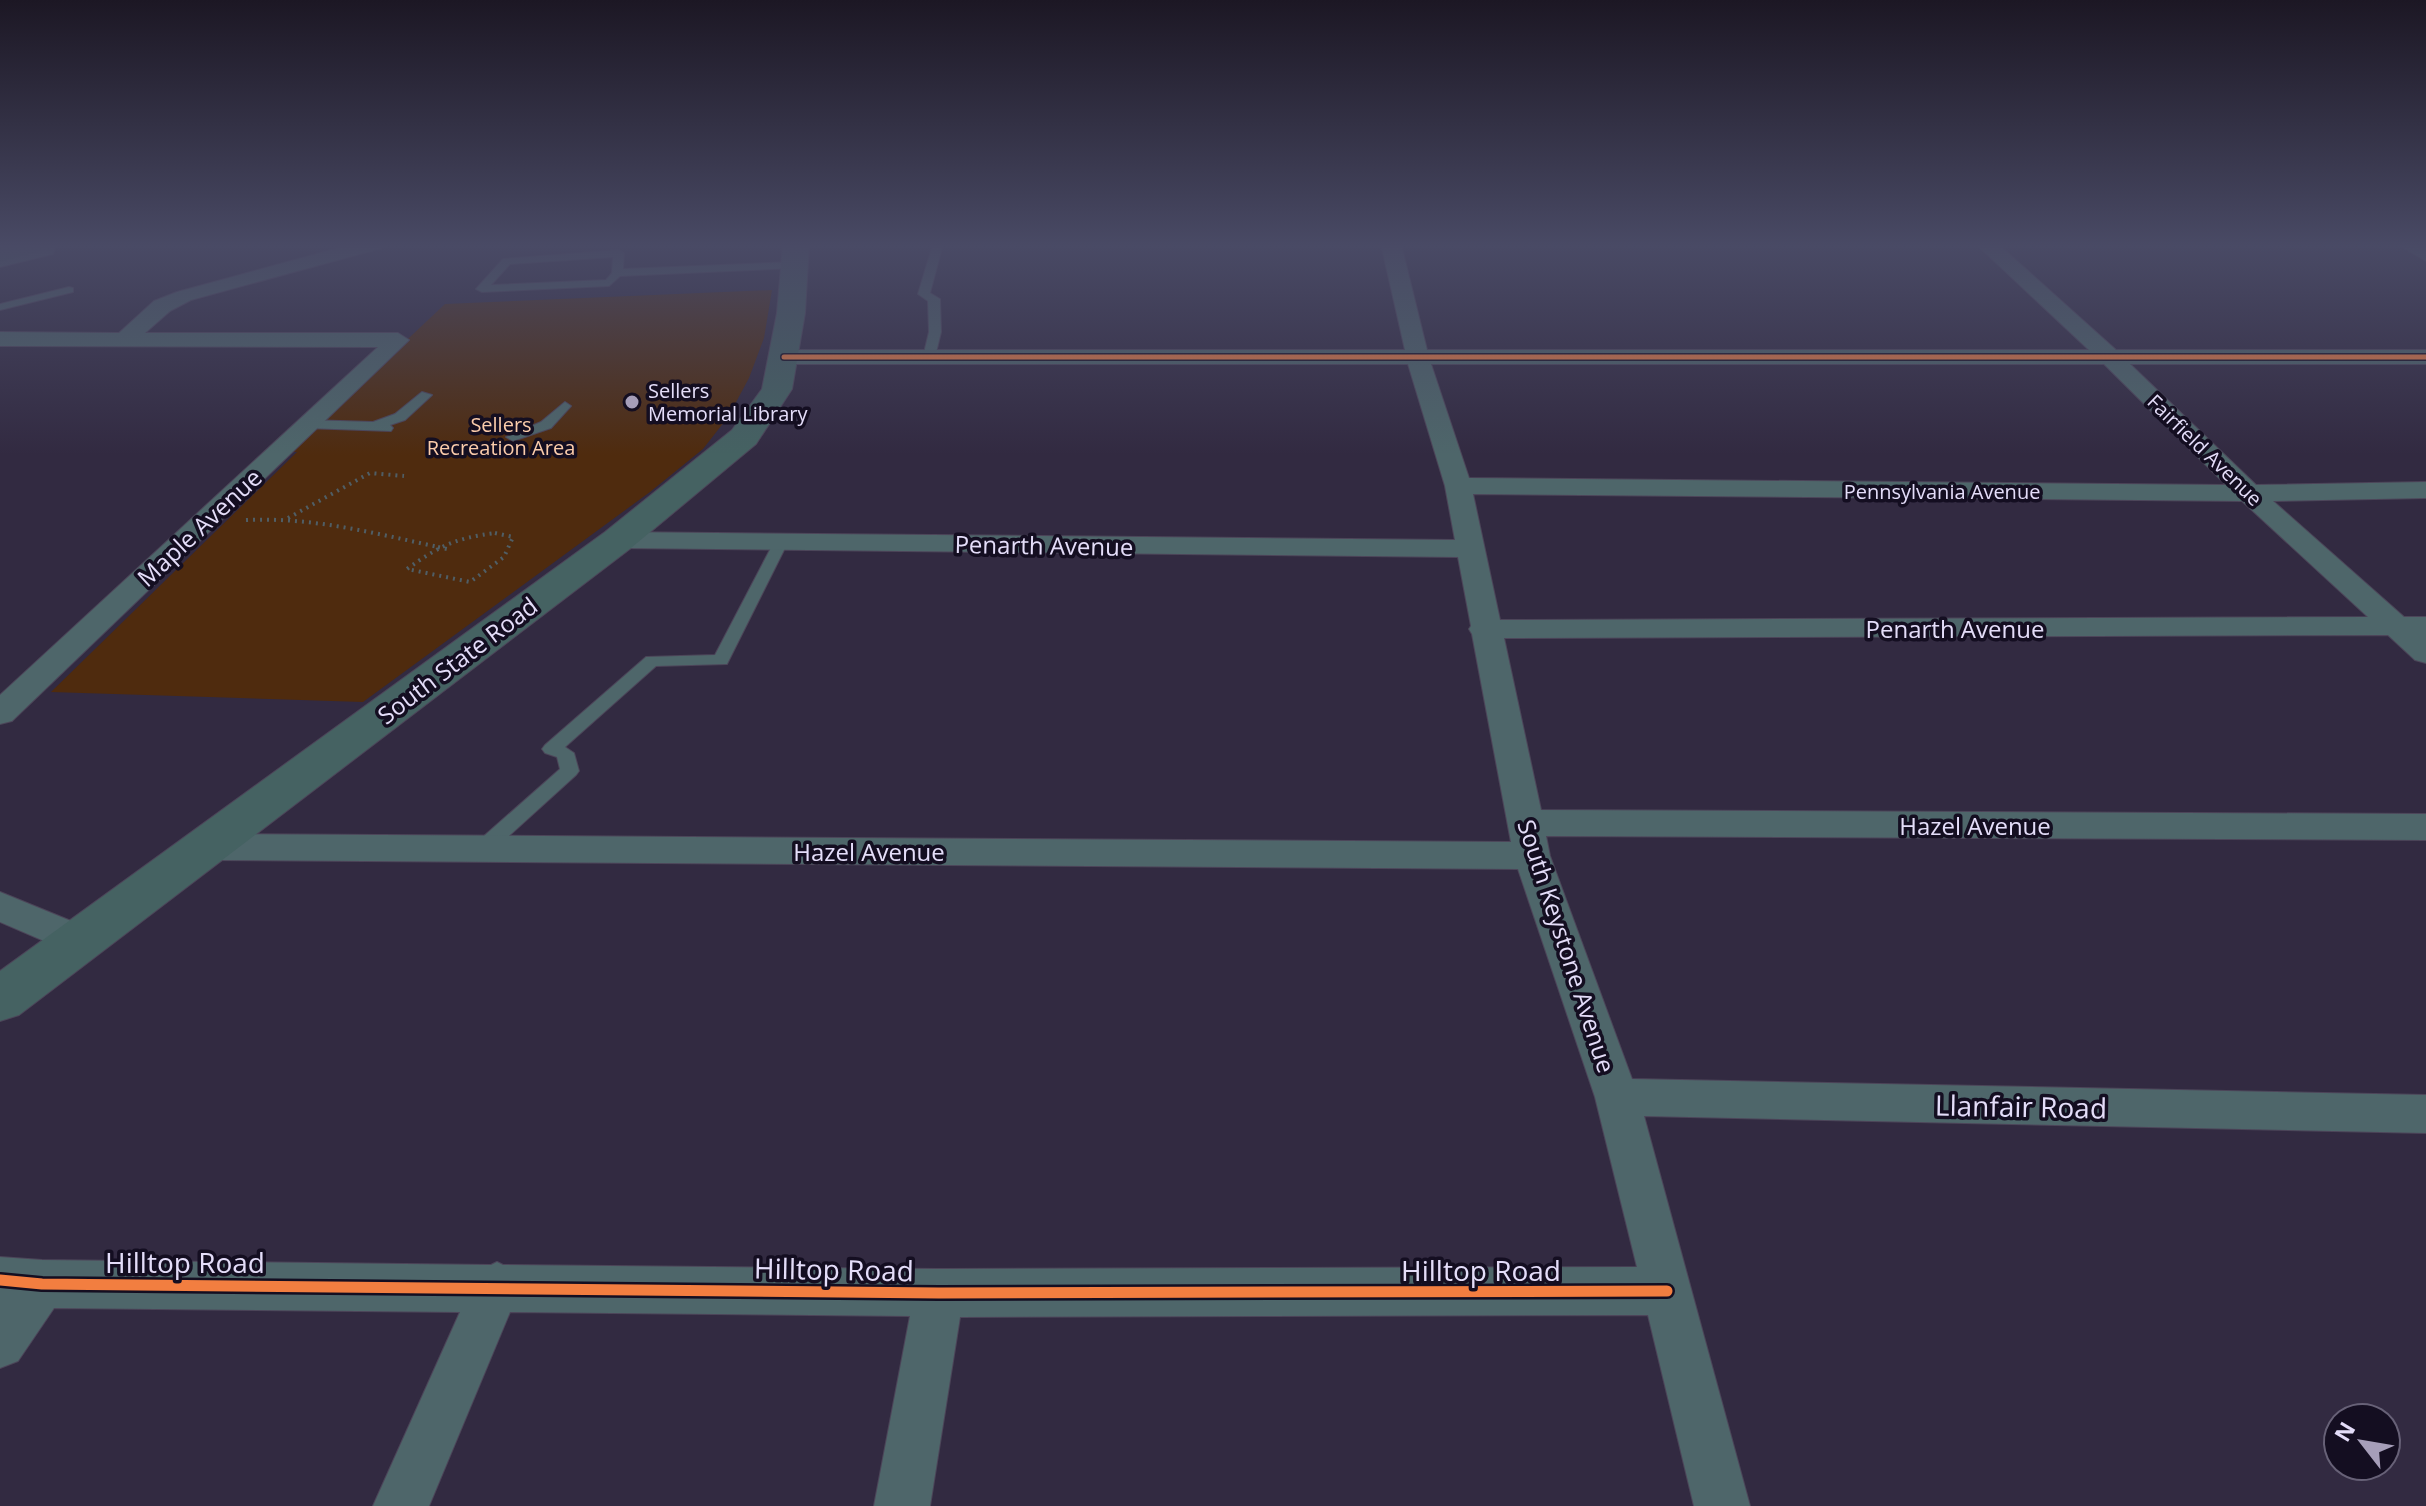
<svg xmlns="http://www.w3.org/2000/svg" width="2426" height="1506" font-family="'Open Sans',sans-serif">
  <style>
    .green { fill: #4f2b0e }
    .lines { fill: none; stroke-linecap: round; stroke-linejoin: round }
    .service-casing { stroke: #4c4559; stroke-width: 2 }
    .minor-casing { stroke: #4c4559; stroke-width: 2 }
    .primary-casing { stroke: #4c4559; stroke-width: 2 }
    .path { stroke: #505e65; stroke-width: 4; stroke-dasharray: 2 5; stroke-linecap: butt }
    .service { fill: #4e666a; fill-rule: evenodd }
    .minor { fill: #4e666a; fill-rule: evenodd }
    .primary { fill: #456262; fill-rule: evenodd }
    .cycleway-far1-casing { stroke: #140e21; stroke-width: 8 }
    .cycleway-casing { stroke: #140e21; stroke-width: 16 }
    .cycleway-far1 { stroke: #f27e40; stroke-width: 5 }
    .cycleway { stroke: #f27e40; stroke-width: 11 }
    .poi-dot { fill: #a69eb9; stroke: #140e21; stroke-width: 3 }
    .labels { text-anchor: middle; dominant-baseline: central; stroke-width: 7; stroke-linejoin: round; paint-order: stroke }
    .far-poi-label { font-size: 20px; fill: #e4ddf9; stroke: #140e21; text-anchor: start }
    .far-park-label { font-size: 20px; fill: #fbccab; stroke: #140e21 }
    .far-street-label { font-size: 20px; fill: #e4ddf9; stroke: #140e21 }
    .street-label { font-size: 24px; fill: #e4ddf9; stroke: #140e21 }
    .near-street-label { font-size: 28px; fill: #e4ddf9; stroke: #140e21 }
  </style>
  <rect width="100%" height="100%" fill="#322a41"/>
  <path class="green" d="M772,290L764,338L749,378L728,417L703,449L650,492L363,702L51,692L297,452L289,451L445,304Z"/>
  <g class="lines">
    <g class="service-casing">
      <path id="service" d="M46,244H56L53,254L0,267V261L44,250Z
        M933,244H943L930,293L940,299L941,332L935,357L929,361L923,357L929,332L928,301L918,294Z
        M619,250L624,253L623,269L794,262L799,265L794,268L620,276L609,286L482,292L476,289L503,259ZM613,257L612,273L606,280L491,285L510,264Z
        M69,287L73,288V292L0,310V304Z
        M422,392L432,395L405,420L390,425L393,428L391,431L306,428L299,424L306,420L373,422L395,414Z
        M565,402L571,406L551,428L513,441L506,437L541,422Z
        M781,538L788,542L727,664L656,666L565,747L574,753L579,771L576,775L489,854H475L472,849L475,844L560,769L557,757L545,753L542,749L545,745L646,657L715,655L774,542Z"/>
    </g>
    <g class="minor-casing">
      <path id="minor" d="M353,244H385L382,248L191,300L170,311L145,333H398L409,340L12,721L0,724V695L378,347L0,346V332L119,333L154,301L177,292Z
        M1381,244H1401L1427,350H2089L1976,244H1998L2116,350H2426V364H2130L2256,485L2426,482V498L2273,501L2404,617H2426V663L2415,660L2388,635L1504,638L1541,810L2426,814V840L1546,836L1550,856L1632,1079L2426,1095V1133L1644,1116L1750,1506H1694L1648,1315L960,1317L930,1506H874L910,1316L510,1312L429,1506H373L460,1312L54,1308L18,1361L0,1368V1257L42,1260L491,1265L497,1262L503,1265L939,1269L1637,1267L1595,1097L1518,869L206,860L193,856L188,847L193,838L206,834L1511,842L1472,634L1469,629L1471,626L1458,557L618,548L608,546L604,540L608,534L618,532L1455,540L1445,486L1408,364H784L776,362L773,357L776,352L784,350H1405ZM1431,364H2104L2226,485L1469,478ZM1473,494L2242,501L2368,617L1500,620Z
        M2397,244L2426,247V261Z
        M0,892L93,930L99,941L93,952L79,956L0,922Z"/>
    </g>
    <g class="primary-casing">
      <path id="primary" d="M9,244H53L49,249L0,262V246Z
        M783,244H809L805,313L792,389L756,444L631,548L19,1015L0,1021V971L605,532L732,430L762,389L777,313Z"/>
    </g>
    <path class="path" d="M288,518L370,473L404,476
      M246,520C312,517 374,533 438,547
      M495,533L513,537L504,557L470,582L407,569C439,546 456,538 495,533Z
      M438,547L447,549"/>
    <use href="#service" class="service"/>
    <use href="#minor" class="minor"/>
    <use href="#primary" class="primary"/>
    <g class="cycleway-far1-casing">
      <path id="cycleway-far1" d="M784,357H2426"/>
    </g>
    <g class="cycleway-casing">
      <path id="cycleway" d="M0,1280L42,1284L939,1293L1667,1291"/>
    </g>
    <use href="#cycleway-far1" class="cycleway-far1"/>
    <use href="#cycleway" class="cycleway"/>
  </g>
  <linearGradient id="sky" x2="0" y2="1"><stop stop-color="#1c1724"/><stop offset="0.54" stop-color="#494a65"/><stop offset="1" stop-color="#494a65" stop-opacity="0"/></linearGradient>
  <rect width="2426" height="455" fill="url(#sky)"/>
  <circle class="poi-dot" cx="632" cy="402" r="8"/>
  <g class="labels">
    <g class="far-poi-label">
      <text x="648" y="390">Sellers<tspan x="648" dy="23">Memorial Library</tspan></text>
    </g>
    <g class="far-park-label">
      <text x="501" y="424">Sellers<tspan x="501" dy="23">Recreation Area</tspan></text>
    </g>
    <g class="far-street-label">
      <text transform="translate(2205 450) rotate(44)">Fairfield Avenue</text>
      <text x="1942" y="491">Pennsylvania Avenue</text>
    </g>
    <g class="street-label">
      <text transform="translate(199 527) rotate(-43)">Maple Avenue</text>
      <text transform="translate(1044 545) rotate(1)">Penarth Avenue</text>
      <text x="1955" y="628">Penarth Avenue</text>
      <text transform="translate(457 660) rotate(-37)">South State Road</text>
      <text x="1975" y="825">Hazel Avenue</text>
      <text x="869" y="851">Hazel Avenue</text>
      <text transform="translate(1567 946) rotate(72)">South Keystone Avenue</text>
    </g>
    <g class="near-street-label">
      <text transform="translate(2021 1106) rotate(1)">Llanfair Road</text>
      <text x="185" y="1262">Hilltop Road</text>
      <text transform="translate(834 1269) rotate(1)">Hilltop Road</text>
      <text x="1481" y="1270">Hilltop Road</text>
    </g>
  </g>
  <g transform="translate(2362 1442) rotate(301)"><circle r="38" fill="#140e21" stroke="#676177" stroke-width="2"/>
  <path d="M0-6L14 30L0 20L-14 30Z" fill="#a69eb9"/>
  <text y="-12" font-size="22" font-weight="bold" text-anchor="middle" fill="#e4ddf9">N</text>
  </g>
</svg>
